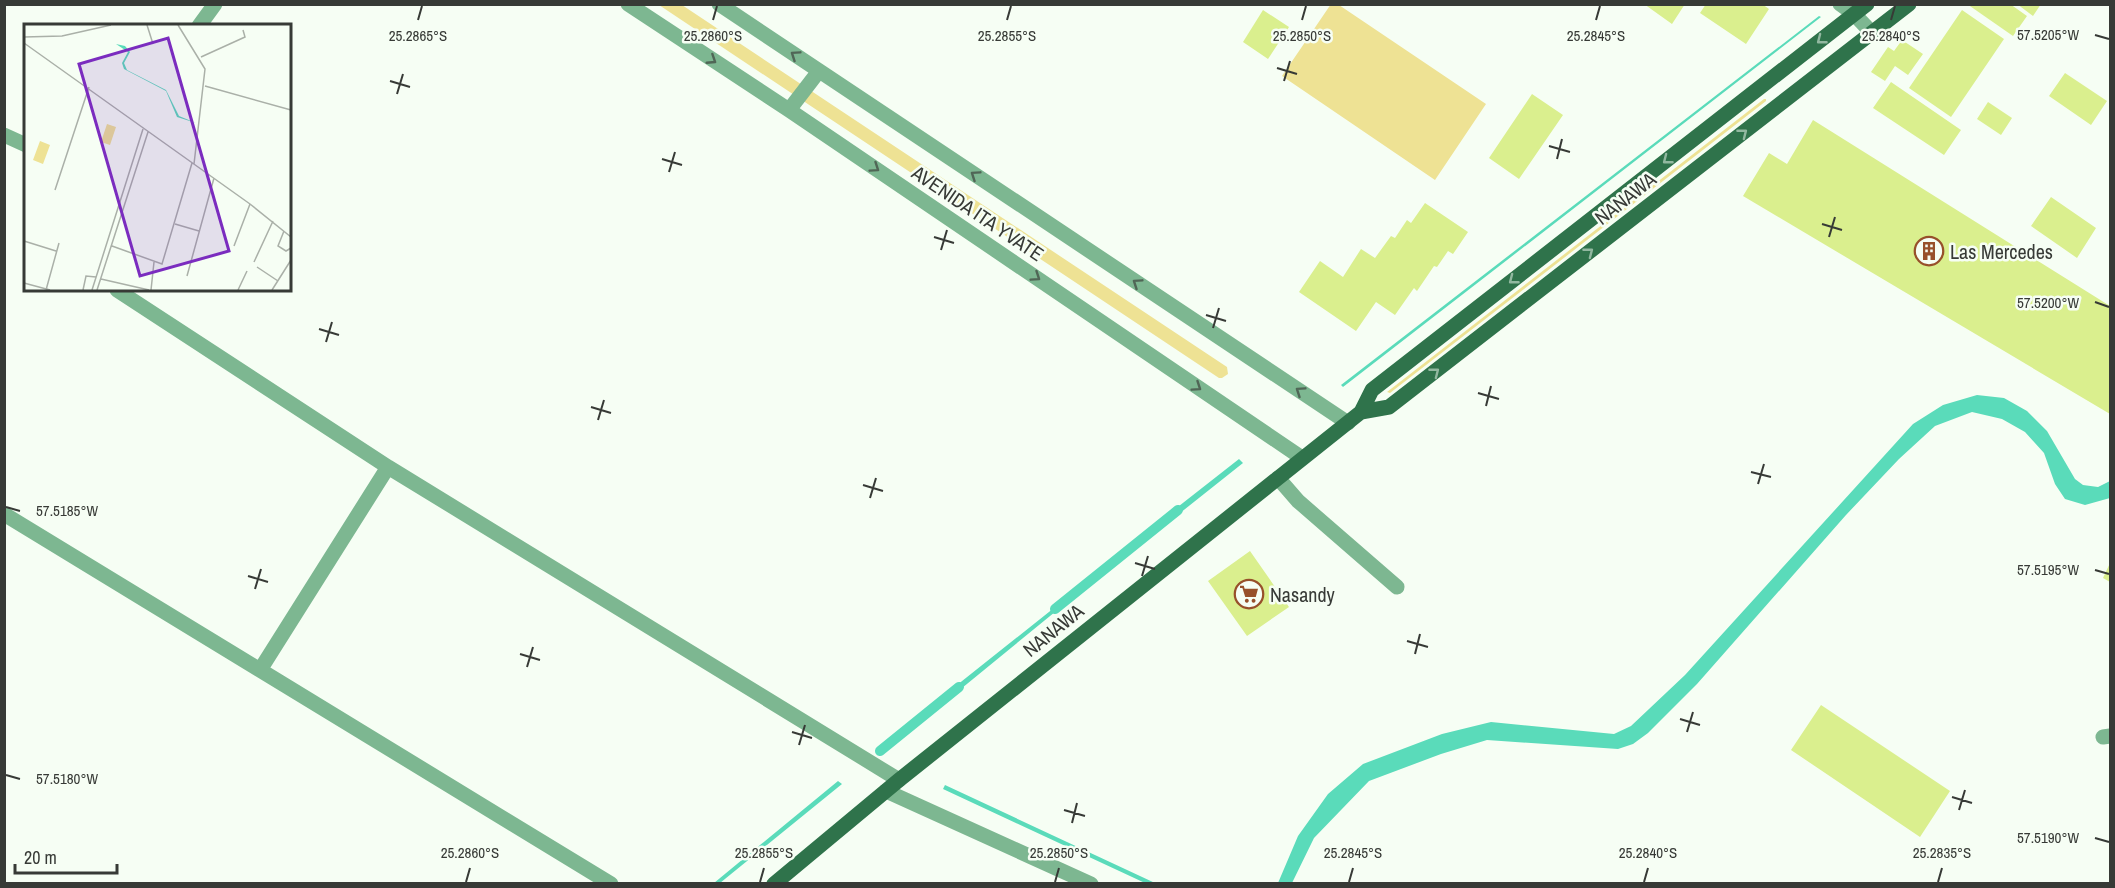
<svg xmlns="http://www.w3.org/2000/svg" width="2115" height="888" font-family="'Archivo Narrow',sans-serif">
  <style>
    .green { fill: #eee294 }
    .water { fill: #5adbba }
    .lines { fill: none; stroke-linecap: round; stroke-linejoin: round }
    .stream { stroke: #5adbba; stroke-width: 10 }
    .building { fill: #daef8e }
    .minor { stroke: #7db791; stroke-width: 15 }
    .major { stroke: #2f734b; stroke-width: 15 }
    .oneway { stroke: #92b8a0 }
    .oneway2 { stroke: #506656 }
    .ticks { fill: none; stroke: #373a36; stroke-width: 2 }
    .labels { text-anchor: middle; dominant-baseline: central; stroke-width: 5; stroke-linejoin: round; paint-order: stroke }
    .street-label { font-size: 20px; fill: #373a36; stroke: #f6fef4 }
    .poi-label { font-size: 20px; fill: #373a36; stroke: #f6fef4; text-anchor: start }
    .inset-road { fill: none; stroke: #aab0a8; stroke-width: 1.5 }
    .view { fill: #7b2cbf; fill-opacity: 0.15; stroke: #7b2cbf; stroke-width: 3 }
    .inset-edge { fill: none; stroke: #373a36; stroke-width: 3 }
    .ticks-label { font-size: 15px; text-anchor: middle; fill: #373a36; stroke: #f6fef4; stroke-width: 5; stroke-linejoin: round; paint-order: stroke }
  </style>
  <rect width="100%" height="100%" fill="#f6fef4"/>
  <path class="green" d="M1331,4L1339,5L1486,104L1435,180L1282,76Z
    M659,5H682L1227,367L1228,374L1222,378H1219Z
    M1764,99H1766V101L1390,393L1387,392Z"/>
  <path class="water" d="M1819,16L1821,17L1343,387L1341,385Z
    M1977,395L2004,398L2027,411L2047,431L2075,479L2083,485L2098,487L2110,481V498L2085,505L2065,499L2055,484L2044,453L2025,432L2002,419L1972,412L1935,426L1899,459L1846,515L1697,684L1648,733L1633,744L1618,749L1487,740L1441,754L1369,781L1314,838L1292,883H1278L1298,836L1328,794L1363,764L1442,734L1491,722L1614,734L1631,726L1685,675L1913,424L1943,405Z
    M1239,459L1243,463L1170,521L1165,517Z
    M1064,600L1066,603L951,697L947,693Z
    M838,781L842,784L720,883H714Z
    M945,785L1155,883H1145L943,789Z"/>
  <g class="lines">
    <path class="stream" d="M1055,609L1178,510
      M880,751L959,687"/>
  </g>
  <path class="building" d="M1644,4H1685L1672,24Z
    M1706,4H1762L1769,9L1746,44L1700,13Z
    M1967,4H2010L2027,16L2013,36Z
    M2017,4H2041L2033,16Z
    M1263,10L1289,27L1268,59L1243,42Z
    M1962,10L2004,39L1951,117L1909,88Z
    M1902,40L1923,54L1908,75L1895,66L1885,81L1871,72L1888,47L1894,51Z
    M2065,73L2107,101L2091,125L2049,96Z
    M1891,82L1961,130L1944,155L1873,108Z
    M1532,94L1563,115L1519,179L1489,158Z
    M1988,102L2012,118L2001,135L1977,119Z
    M1813,120L2110,306V414L1743,196L1769,153L1787,164Z
    M2051,197L2096,228L2077,258L2031,226Z
    M1425,203L1468,232L1453,254L1448,251L1437,267L1434,266L1417,291L1414,288L1395,315L1376,302L1356,331L1299,292L1320,261L1343,277L1361,249L1375,258L1391,236L1395,238L1407,220L1411,223Z
    M1250,551L1289,607L1247,636L1208,581Z
    M2110,563V582L2103,578Z
    M1821,705L1950,791L1920,837L1791,750Z"/>
  <g class="lines">
    <path class="minor" d="M628,4L789,110L1302,458
      M719,4L1348,423
      M1840,4L1854,14L1872,33
      M199,26L215,4
      M789,110L819,71
      M4,135L26,145
      M117,290L388,467L899,780
      M1278,478L1298,501L1397,587
      M4,514L611,884
      M260,670L388,467
      M2103,737L2110,736
      M886,791L1091,884"/>
    <path class="major" d="M1361,412L1389,407L1909,4
      M774,884L899,780L1361,412L1372,390L1867,4"/>
  </g>
  <defs><path id="oneway-chevron" d="M-2-3.5L2.5 0L-2 3.5" fill="none" stroke-width="1.6" stroke-linecap="round" stroke-linejoin="round" transform="scale(1.5)"/></defs>
  <g class="oneway">
    <use href="#oneway-chevron" transform="translate(1821 40) rotate(142)"/>
    <use href="#oneway-chevron" transform="translate(1743 133) rotate(-38)"/>
    <use href="#oneway-chevron" transform="translate(1667 160) rotate(142)"/>
    <use href="#oneway-chevron" transform="translate(1589 252) rotate(-38)"/>
    <use href="#oneway-chevron" transform="translate(1513 280) rotate(142)"/>
    <use href="#oneway-chevron" transform="translate(1435 372) rotate(-38)"/>
  </g>
  <g class="oneway2">
    <use href="#oneway-chevron" transform="translate(795 55) rotate(-146)"/>
    <use href="#oneway-chevron" transform="translate(712 60) rotate(33)"/>
    <use href="#oneway-chevron" transform="translate(875 168) rotate(34)"/>
    <use href="#oneway-chevron" transform="translate(975 175) rotate(-146)"/>
    <use href="#oneway-chevron" transform="translate(1036 277) rotate(34)"/>
    <use href="#oneway-chevron" transform="translate(1137 283) rotate(-146)"/>
    <use href="#oneway-chevron" transform="translate(1197 387) rotate(34)"/>
    <use href="#oneway-chevron" transform="translate(1300 391) rotate(-146)"/>
  </g>
  <path class="ticks" d="M418,20L422,6M713,20L717,6M1007,20L1011,6M1302,20L1306,6M1596,20L1600,6M1891,20L1895,6M2095,35L2109,39M1277,68L1297,74M390,81L410,87M1284,81L1290,61M397,94L403,74M1549,146L1570,152M662,159L682,165M1557,159L1562,139M669,172L675,152M1822,224L1842,230M934,237L954,243M1829,237L1835,217M941,250L947,230M2095,302L2109,307M1206,315L1226,321M1213,328L1219,308M319,329L339,335M326,342L332,322M1478,393L1499,399M1486,406L1491,386M591,407L611,413M598,420L604,400M1751,472L1771,477M1758,484L1764,464M863,485L883,491M870,498L876,478M6,507L20,511M1135,563L1155,569M2095,570L2109,574M248,576L268,582M1142,576L1148,556M255,589L261,569M1407,641L1428,647M520,654L540,660M1415,654L1420,634M527,667L533,647M1680,719L1700,725M792,732L812,738M1687,732L1693,712M799,745L805,725M6,775L20,779M1952,797L1972,803M1064,810L1085,816M1959,810L1965,790M1072,823L1077,803M2095,838L2109,842M466,882L470,868M760,882L764,868M1055,882L1059,868M1349,882L1353,868M1644,882L1648,868M1938,882L1942,868"/>
  <defs>
    <g id="building-ring" transform="scale(1.5)"><circle r="9.5" fill="#f6fef4" stroke="#97502a" stroke-width="1.5"/><path d="M-4-6H4V6H1V3H-1V6H-4ZM-2.5-4.3h1.7v1.8h-1.7ZM.8-4.3h1.7v1.8H.8ZM-2.5-1h1.7V.8h-1.7ZM.8-1h1.7V.8H.8Z" fill="#97502a"/></g>
    <g id="supermarket-ring" transform="scale(1.5)"><circle r="9.5" fill="#f6fef4" stroke="#97502a" stroke-width="1.5"/><path d="M-6-5.5h2.5l.6 2H6L4.5 2H-2.5L-4.4-4H-6ZM-1.5 3.2a1.3 1.3 0 1 0 .1 0ZM3 3.2a1.3 1.3 0 1 0 .1 0Z" fill="#97502a"/></g>
  </defs>
  <g fill-rule="evenodd">
    <use href="#building-ring" x="1929" y="251"/>
    <use href="#supermarket-ring" x="1249" y="594"/>
  </g>
  <g class="labels">
    <g class="street-label">
      <text transform="translate(1625 198) rotate(-38)">NANAWA</text>
      <text transform="translate(978 213) rotate(34)">AVENIDA ITA YVATE</text>
      <text transform="translate(1053 630) rotate(-39)">NANAWA</text>
    </g>
    <g class="poi-label">
      <text x="1950" y="251">Las Mercedes</text>
      <text x="1270" y="594">Nasandy</text>
    </g>
  </g>
  <g transform="translate(24 24)">
    <rect width="267" height="267" fill="#f6fef4"/>
    <path d="M83,100L92,103L86,121L77,118ZM16,117L26,121L19,140L9,136Z" fill="#eee294"/>
    <path d="M92,20L101,22L106,28L100,39L103,46L142,66L155,92L172,99L153,93L142,67L100,45L98,39L104,28Z" fill="#5adbba"/>
    <path class="inset-road" d="M123,1L129,20M154,1L181,45L170,140M0,13L38,12L87,1M0,19L226,180L267,213M177,33L221,13L219,6M181,62L267,86M31,166L65,63M151,200L175,207M260,207L254,222L262,227L267,224M0,217L32,227M88,222L138,240L168,139M210,222L226,180M230,238L249,197M233,243L254,257M163,252L190,154M77,255L125,266M0,259L26,266M22,266L35,219M59,266L62,252L72,253M68,266L119,105M73,266L124,108M127,266L130,238M214,266L223,247M248,266L267,236"/>
    <path class="view" d="M144,14L205,227L116,252L55,40Z"/>
    <rect width="267" height="267" class="inset-edge"/>
  </g>
  <g class="ticks-label">
    <text x="2048" y="40">57.5205°W</text>
    <text x="418" y="41">25.2865°S</text>
    <text x="713" y="41">25.2860°S</text>
    <text x="1007" y="41">25.2855°S</text>
    <text x="1302" y="41">25.2850°S</text>
    <text x="1596" y="41">25.2845°S</text>
    <text x="1891" y="41">25.2840°S</text>
    <text x="2048" y="308">57.5200°W</text>
    <text x="67" y="516">57.5185°W</text>
    <text x="2048" y="575">57.5195°W</text>
    <text x="67" y="784">57.5180°W</text>
    <text x="2048" y="843">57.5190°W</text>
    <text x="470" y="858">25.2860°S</text>
    <text x="764" y="858">25.2855°S</text>
    <text x="1059" y="858">25.2850°S</text>
    <text x="1353" y="858">25.2845°S</text>
    <text x="1648" y="858">25.2840°S</text>
    <text x="1942" y="858">25.2835°S</text>
  </g>
  <rect width="2115" height="888" fill="none" stroke="#373a36" stroke-width="12"/>
  <path d="M15 864v9h102v-9" fill="none" stroke="#373a36" stroke-width="3"/>
  <text x="24" y="864" font-size="18" fill="#373a36" stroke="#f6fef4" stroke-width="4.5" paint-order="stroke">20 m</text>
</svg>
